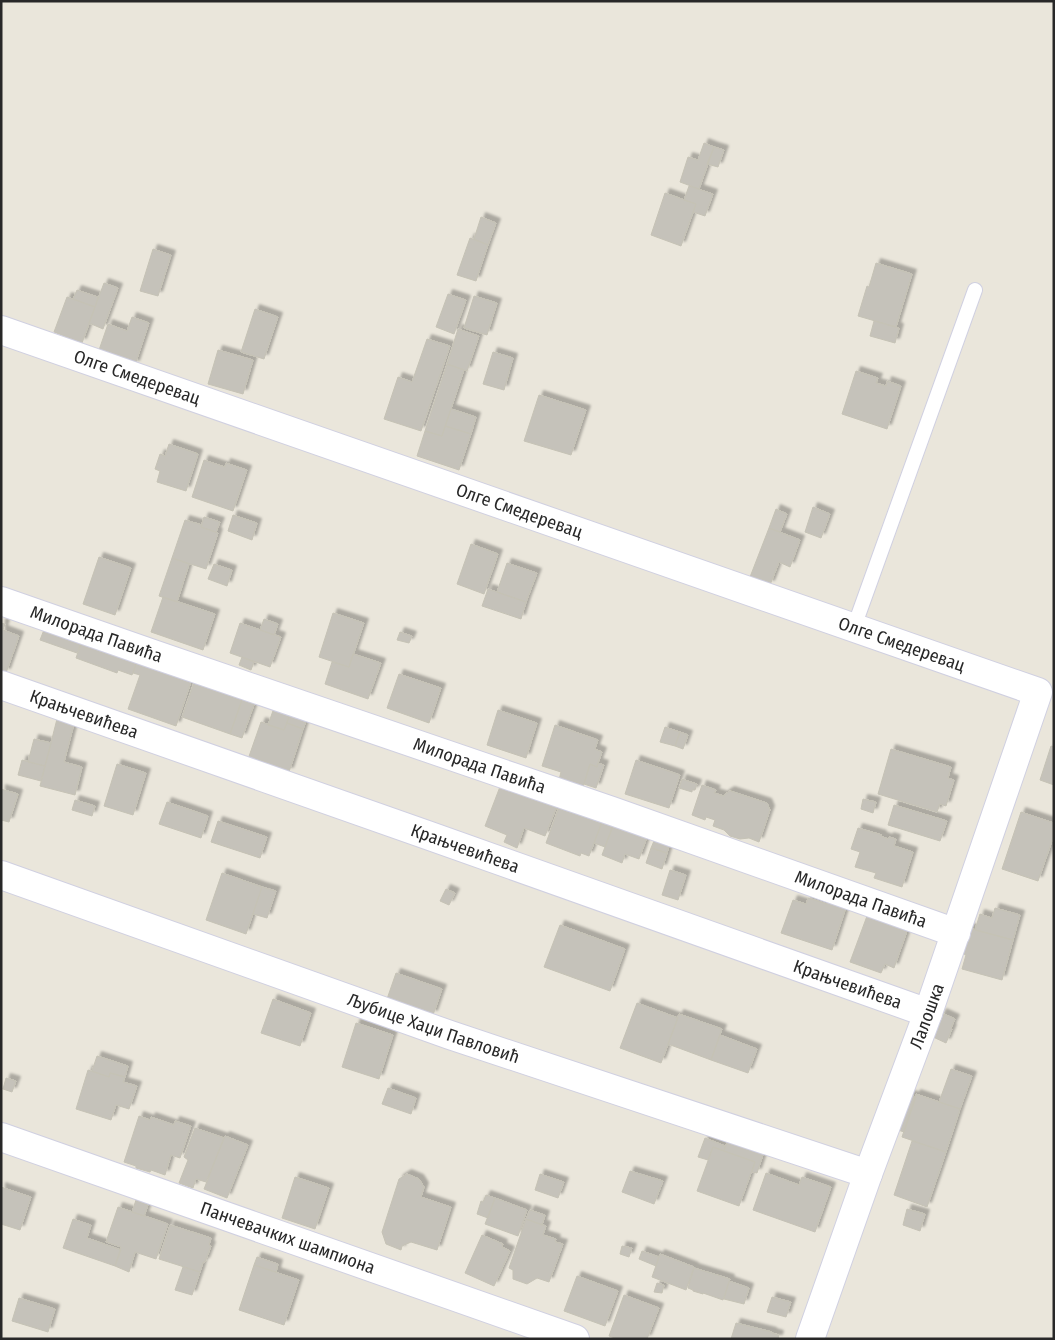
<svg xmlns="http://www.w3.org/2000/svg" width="1055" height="1340" font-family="'Fira Sans Condensed',sans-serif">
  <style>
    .building { fill: #c5c2ba; stroke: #c5c2b5; filter: url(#shadow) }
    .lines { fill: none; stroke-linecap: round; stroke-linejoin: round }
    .service-casing { stroke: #d0d0e1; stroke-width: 16 }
    .minor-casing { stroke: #d0d0e1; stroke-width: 30 }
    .service { stroke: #fff; stroke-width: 14 }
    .minor { stroke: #fff; stroke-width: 28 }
    .labels { text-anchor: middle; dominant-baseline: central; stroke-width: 4; stroke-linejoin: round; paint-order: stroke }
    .street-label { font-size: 18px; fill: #282828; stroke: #fff }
  </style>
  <defs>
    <filter id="shadow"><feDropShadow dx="4.5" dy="-4.5" stdDeviation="1" flood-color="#0004"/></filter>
  </defs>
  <rect width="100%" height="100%" fill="#eae6db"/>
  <path class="building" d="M704,143L714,147L699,189L680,182L688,157L698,160Z
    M714,147L724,150L718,167L707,164Z
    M689,186L713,194L705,216L693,212L696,204L684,200Z
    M665,193L696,204L681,246L651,235Z
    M481,217L496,223L488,245L474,239Z
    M470,238L488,245L476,281L457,275Z
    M153,249L171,255L158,296L140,291Z
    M876,263L912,274L896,327L858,316L867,286L869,287Z
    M104,283L118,288L103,329L89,323Z
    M77,290L98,297L95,307L73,299Z
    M448,294L466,300L454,334L436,327Z
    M474,296L497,303L487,335L464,328Z
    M67,297L95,307L82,343L54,332Z
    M255,309L278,317L264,359L241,352Z
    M132,317L149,323L135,365L98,353L108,324L127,331Z
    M874,321L899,328L895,343L870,336Z
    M458,329L479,336L467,371L447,364Z
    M427,339L450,346L421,431L384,419L398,377L412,382Z
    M218,350L253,360L243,394L208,384Z
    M493,352L513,358L504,390L483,384Z
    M447,364L464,370L442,436L425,431Z
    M856,371L878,378L876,383L886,386L887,381L901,386L887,429L842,414Z
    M539,395L586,410L571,455L524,441Z
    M451,409L476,417L471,434L445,426Z
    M445,426L471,434L459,470L417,456L425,431L442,436Z
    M169,444L198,454L186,491L157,482L160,471L155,469L160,454L165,456Z
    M204,460L225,467L226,463L247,470L233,511L192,497Z
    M813,507L830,514L821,538L805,532Z
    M776,509L787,514L780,532L769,528Z
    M233,515L257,523L252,540L228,531Z
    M204,517L220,522L216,532L201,527Z
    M185,520L202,525L201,527L218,533L206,569L172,558Z
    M769,528L800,540L790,567L779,562L770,585L750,577Z
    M471,544L498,554L484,594L457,584Z
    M99,557L131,568L115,615L83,604Z
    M172,558L189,564L177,602L159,596Z
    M507,563L537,573L526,602L497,592Z
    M214,564L232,570L227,586L208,579Z
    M488,589L526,602L521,619L482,606Z
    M163,597L215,614L203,650L151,632Z
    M333,613L364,623L349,667L319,657Z
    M264,619L278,624L274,635L260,630Z
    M47,622L84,635L77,653L40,640Z
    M1,623L5,624L3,630L19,636L6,673L1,672Z
    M240,623L281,637L270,667L230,653Z
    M400,632L412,636L409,643L397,640Z
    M84,635L139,655L132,675L118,670L117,673L76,658Z
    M353,654L381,663L368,699L325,684L332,662L349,667Z
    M139,655L192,679L176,726L128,709L140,675L133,673Z
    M242,657L254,662L251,670L239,665Z
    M399,674L441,688L429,723L387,708Z
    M196,677L244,694L230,734L182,717Z
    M244,694L256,699L242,738L230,734Z
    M275,705L291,711L284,730L268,725Z
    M498,710L537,723L526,758L487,745Z
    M291,711L308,716L303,729L287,723Z
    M58,715L75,720L64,762L82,767L75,795L40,786Z
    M261,722L284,730L287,723L303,729L289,772L246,765Z
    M555,725L598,740L595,749L602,752L598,763L597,767L590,764L583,787L559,780L561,772L542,766Z
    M665,727L680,732L675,746L660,742Z
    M680,732L688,735L683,749L675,746Z
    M34,739L51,743L45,766L28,762Z
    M1051,746L1054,747V785L1040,780Z
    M891,749L951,767L948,778L954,780L946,806L940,804L937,812L878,794Z
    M22,760L45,766L41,781L18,775Z
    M636,760L680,775L669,808L625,794Z
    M598,763L604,765L596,788L584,784L590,764L597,767Z
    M117,764L146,773L133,815L104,806Z
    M682,779L697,784L695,790H692V792L679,788Z
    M501,784L557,806L545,836L524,828L517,848L504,842L507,835L485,826Z
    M702,785L716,790L714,793L724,796L725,794L730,791L767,803L770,810L759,842L749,838L740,839L730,836L724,830L713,826L715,820L706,817L705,820L692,815Z
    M1,789L18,794L9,822L1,820Z
    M863,799L876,802L873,813L861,809Z
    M75,800L95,806L92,816L72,810Z
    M167,802L208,816L201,838L159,824Z
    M894,805L947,821L940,841L888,825Z
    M559,807L602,822L589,856L581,853L580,856L546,843Z
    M1021,812L1054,823V835L1038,881L1002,869Z
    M218,821L267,837L260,858L211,842Z
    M602,822L613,826L605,847L594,843Z
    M613,825L647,837L639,859L625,854L622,863L602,855Z
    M858,828L882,835L881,836L888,839L889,837L896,839L894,846L913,852L902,887L874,878L876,873L855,867L860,852L851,849Z
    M654,841L669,846L667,853L651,848Z
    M651,848L667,853L662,869L646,863Z
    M670,870L686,875L678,900L662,895Z
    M222,873L262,887L246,934L206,920Z
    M262,887L276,891L267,918L253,914Z
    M446,889L455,893L449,905L440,901Z
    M808,898L827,904L828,901L846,907L832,950L781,933L793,900L806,904Z
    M995,908L1020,915L1013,940L975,930L980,914L992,918Z
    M867,916L907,931L894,968L885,964L881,973L850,962Z
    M560,925L625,949L610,991L544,967Z
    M969,928L1013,940L1002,980L962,969L966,955L962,953Z
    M396,973L442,989L433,1015L387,999Z
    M273,999L311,1013L300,1046L261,1033Z
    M637,1003L678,1018L661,1063L620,1048Z
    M942,1013L955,1019L951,1028L952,1029L946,1043L931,1036Z
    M679,1014L722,1029L711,1060L668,1044Z
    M356,1023L393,1035L379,1079L342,1067Z
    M720,1035L757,1049L748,1073L711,1060Z
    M97,1056L128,1066L125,1077L110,1073L109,1077L92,1071Z
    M951,1069L972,1076L960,1109L939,1102Z
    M88,1070L109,1077L110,1073L125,1077L123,1082L137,1086L129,1109L116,1105L111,1120L76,1109Z
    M6,1078L16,1081L12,1092L3,1089Z
    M388,1088L416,1098L411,1114L382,1104Z
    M916,1094L960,1109L946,1152L902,1137Z
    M910,1095L916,1097L904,1132L898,1130Z
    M139,1116L150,1120L151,1117L174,1125L175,1121L191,1126L180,1158L171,1155L165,1175L151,1170L150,1172L136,1168V1166L124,1162Z
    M195,1128L224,1138L206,1182L196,1179L193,1188L179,1183L188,1160L184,1157Z
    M225,1136L248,1145L227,1198L204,1189Z
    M705,1138L725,1146L724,1151L713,1147L708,1160L698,1157Z
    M912,1141L946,1152L927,1207L894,1195Z
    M727,1142L751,1151L752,1148L764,1152L757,1173L752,1172L755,1162L724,1151Z
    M713,1147L755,1162L739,1206L697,1191Z
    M630,1171L663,1181L654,1204L622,1192Z
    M766,1173L799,1185L802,1177L831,1187L815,1232L753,1210Z
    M407,1174L419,1179L424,1187L421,1197L451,1207L437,1250L411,1242L402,1246L401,1250L386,1244L382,1232L399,1179Z
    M540,1174L564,1182L558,1198L535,1190Z
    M295,1177L329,1188L315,1229L282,1218Z
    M1,1187L31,1197L20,1230L1,1224Z
    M486,1195L495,1198L488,1218L477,1214L481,1201L483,1202Z
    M495,1198L527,1210L518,1236L485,1224Z
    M136,1200L148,1205L144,1216L132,1212Z
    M118,1207L168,1224L156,1259L135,1252L129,1272L115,1266L121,1247L106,1242Z
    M907,1209L925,1214L920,1231L903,1225Z
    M530,1210L545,1215L542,1225L526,1219Z
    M73,1219L91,1225L87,1238L121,1250L115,1266L63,1248Z
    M526,1219L546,1226L543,1235L556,1239L555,1242L563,1244L549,1282L537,1278L527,1284L513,1279V1270L509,1268Z
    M170,1225L211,1238L209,1245L211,1246L205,1262H203L200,1272L159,1259Z
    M482,1235L503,1244L502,1247L510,1251L494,1286L465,1273Z
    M622,1246L632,1248L629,1257L620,1254Z
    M642,1251L659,1257L656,1266L639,1259Z
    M660,1254L694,1267L686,1290L652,1277Z
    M257,1257L278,1264L276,1272L254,1265Z
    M254,1265L299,1280L284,1325L239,1310Z
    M183,1267L200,1272L192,1295L175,1290Z
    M694,1268L730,1279L723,1300L703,1293V1294L693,1291V1290L688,1288Z
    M577,1276L618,1291L605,1326L564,1311Z
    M729,1281L749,1288L744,1304L724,1299Z
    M657,1283L664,1285L662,1293L654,1292Z
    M624,1295L659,1308L647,1339H618L609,1336Z
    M772,1297L791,1302L786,1317L767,1312Z
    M19,1298L55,1309L48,1332L12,1321Z
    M736,1323L772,1332V1333L779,1335L778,1339H731Z"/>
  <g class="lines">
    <g class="service-casing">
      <path id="service" d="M854,627L975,290"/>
    </g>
    <g class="minor-casing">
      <g id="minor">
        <path id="s1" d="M1,330L1038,692L928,1013L868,1174L810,1339"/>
        <path id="s2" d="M1,601L153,654L612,811L956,933"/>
        <path id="s3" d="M1,685L430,836L928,1013"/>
        <path id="s4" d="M1,875L450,1035L868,1174"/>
        <path id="s5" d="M1,1137L575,1339"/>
      </g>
    </g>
    <use href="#service" class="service"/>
    <use href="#minor" class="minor"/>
  </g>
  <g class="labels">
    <g class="street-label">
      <text stroke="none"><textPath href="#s1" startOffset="144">Олге Смедеревац</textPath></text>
      <text stroke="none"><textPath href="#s1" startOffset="549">Олге Смедеревац</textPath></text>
      <text stroke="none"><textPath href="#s2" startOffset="101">Милорада Павића</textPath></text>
      <text stroke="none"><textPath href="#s1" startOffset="954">Олге Смедеревац</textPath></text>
      <text stroke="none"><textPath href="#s3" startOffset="88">Крањчевићева</textPath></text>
      <text stroke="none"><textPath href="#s2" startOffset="506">Милорада Павића</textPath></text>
      <text stroke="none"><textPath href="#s3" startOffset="492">Крањчевићева</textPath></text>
      <text stroke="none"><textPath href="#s2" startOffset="910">Милорада Павића</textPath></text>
      <text stroke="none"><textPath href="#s3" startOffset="898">Крањчевићева</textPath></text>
      <text transform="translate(927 1016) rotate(-70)">Лалошка</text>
      <text stroke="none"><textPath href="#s4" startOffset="459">Љубице Хаџи Павловић</textPath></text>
      <text stroke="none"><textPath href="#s5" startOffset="304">Панчевачких шампиона</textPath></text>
    </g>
  </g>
  <rect width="1055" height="1340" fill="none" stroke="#282828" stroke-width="5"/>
</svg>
